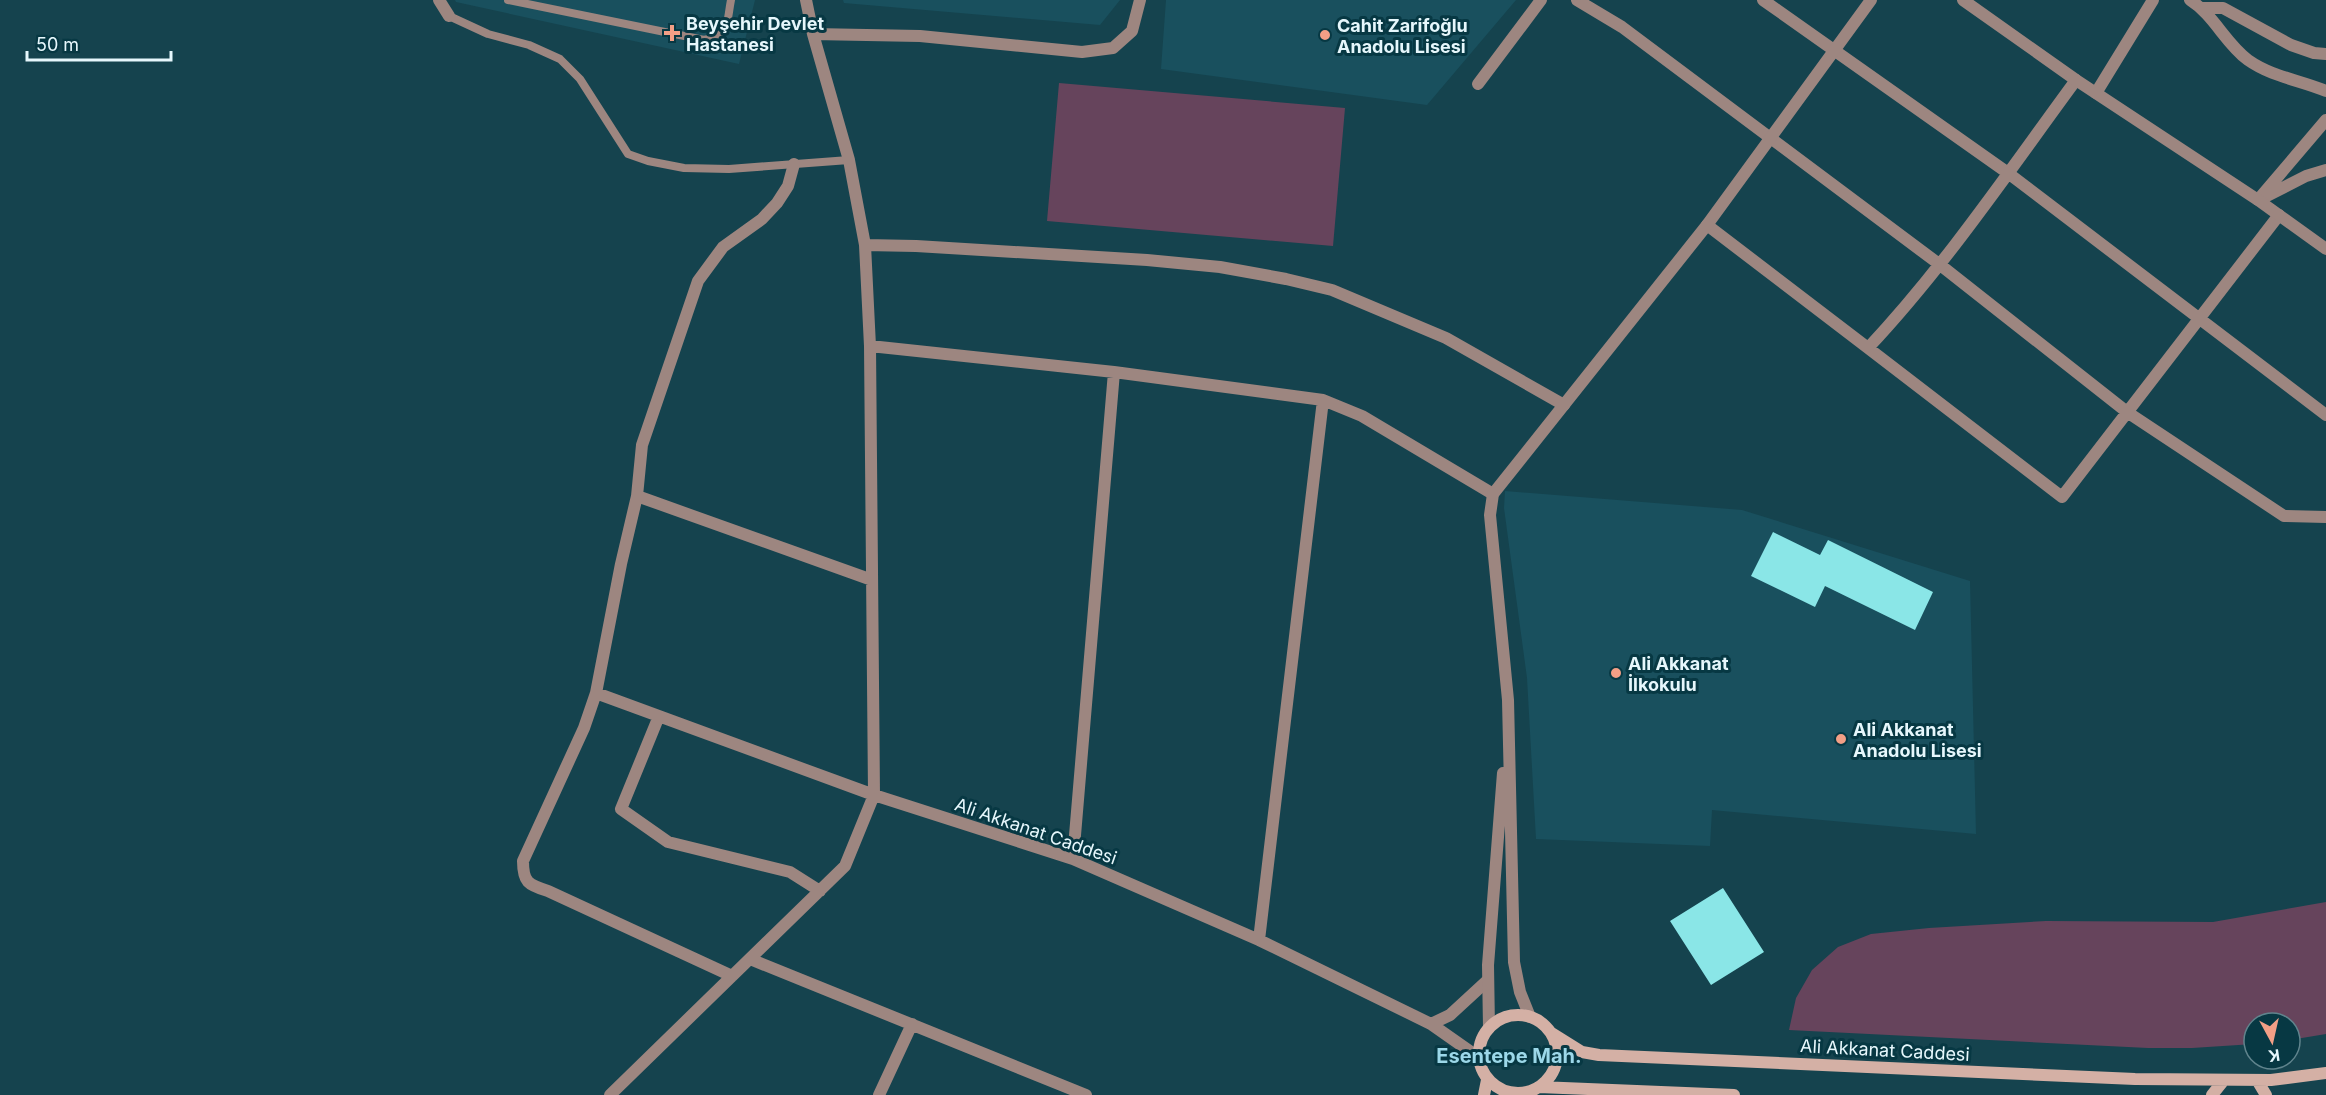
<svg xmlns="http://www.w3.org/2000/svg" width="2326" height="1095" font-family="Inter,sans-serif">
  <style>
    .built { fill: #19505e }
    .green { fill: #66445c }
    .building { fill: #8ae6e7 }
    .lines { fill: none; stroke-linecap: round; stroke-linejoin: round }
    .service { stroke: #9d8680; stroke-width: 8 }
    .minor { stroke: #9d8680; stroke-width: 12 }
    .tertiary { stroke: #9d8680; stroke-width: 12 }
    .secondary { stroke: #d4b0a5; stroke-width: 12 }
    .poi-dot { fill: #f39f86; stroke: #073843; stroke-width: 2 }
    .labels { text-anchor: middle; dominant-baseline: central; stroke-width: 6; stroke-linejoin: round; paint-order: stroke }
    .poi-label { font-size: 18px; font-weight: bold; fill: #e6f7fc; stroke: #073843; text-anchor: start }
    .street-label { font-size: 18px; fill: #e6f7fc; stroke: #073843 }
    .neighbourhood-label { font-size: 20px; font-weight: bold; fill: #9cd8e9; stroke: #073843 }
  </style>
  <rect width="100%" height="100%" fill="#15434e"/>
  <path class="built" d="M455,0H755L739,64L456,2Z
    M843,0H1120L1100,25L844,3Z
    M1166,0H1516L1427,105L1161,69Z
    M1505,491L1742,510L1970,581L1976,834L1712,810L1710,846L1536,839L1527,678L1504,508Z"/>
  <path class="green" d="M1059,83L1345,108L1333,246L1047,221Z
    M2326,902V1034L2290,1040V1023H2254V1044L2192,1048H2148L1789,1030L1796,998L1812,970L1838,947L1871,934L1929,928L2046,921L2213,922Z"/>
  <path class="building" d="M1773,532L1820,555L1828,540L1933,592L1915,630L1825,586L1815,607L1751,576Z
    M1723,888L1764,952L1711,985L1670,921Z"/>
  <g class="lines">
    <path class="service" d="M508,0L704,40C731,34 726,25 731,0
      M449,16L488,34L529,45L560,59L580,79L628,154L648,161L684,168L729,169L849,160"/>
    <path class="minor" d="M439,0L449,16
      M1577,0L1622,27L1939,264L2127,412L2284,516L2326,517
      M1763,0L2008,173L2326,415
      M2190,0C2214,15 2225,43 2248,60C2272,77 2300,80 2326,91
      M2203,8H2223L2291,45L2314,53L2326,54
      M813,34L920,36L1082,52L1113,48L1132,31L1140,0
      M1478,84L1541,0
      M2096,93L2153,0
      M2265,197L2306,176L2326,170
      M2258,200L2326,120
      M1707,225L1868,348C1945,266 2009,171 2076,80
      M865,245L916,246L1147,260L1220,267L1286,279L1332,290L1446,338L1564,405
      M870,346L1114,372L1323,400L1362,416L1493,494
      M1868,348L2062,497L2279,215
      M637,496L872,580
      M596,693L874,795L1073,859L1259,940L1431,1024L1478,1057
      M659,716L621,809L668,842L790,872L820,891
      M1073,859L1114,372
      M1259,940L1323,400
      M750,959L1086,1095
      M732,976L548,891C528,885 523,882 523,861L584,728L596,693L621,564L637,496L642,445L698,281L723,247L762,219L777,203L788,186L794,164
      M1431,1024L1450,1015L1488,980
      M610,1095L845,866L874,795L870,346L865,245L849,160L813,34L806,0
      M879,1095L912,1024"/>
    <path class="tertiary" d="M1963,0L2076,80L2258,200L2326,249
      M1530,1017L1520,992L1514,962L1508,700L1490,515L1493,494L1707,225L1871,0
      M1489,1028L1488,965L1503,773"/>
    <path class="secondary" d="M1479 1054a39 39 0 1 1 78 0a39 39 0 1 1-78 0Z
      M1550,1032L1582,1052L1599,1055L2135,1079L2271,1080L2326,1073
      M2257,1080L2266,1095
      M1539,1087L1734,1095
      M1484,1095L1487,1080
      M2212,1095L2224,1080"/>
  </g>
  <g class="poi-dot">
    <path d="M669 24h6v6h6v6h-6v6h-6v-6h-6v-6h6z"/>
    <circle cx="1325" cy="35" r="6"/>
    <circle cx="1616" cy="673" r="6"/>
    <circle cx="1841" cy="739" r="6"/>
  </g>
  <g class="labels">
    <g class="poi-label">
      <text x="686" y="23">Beyşehir Devlet<tspan x="686" dy="21">Hastanesi</tspan></text>
      <text x="1337" y="25">Cahit Zarifoğlu<tspan x="1337" dy="21">Anadolu Lisesi</tspan></text>
      <text x="1628" y="663">Ali Akkanat<tspan x="1628" dy="21">İlkokulu</tspan></text>
      <text x="1853" y="729">Ali Akkanat<tspan x="1853" dy="21">Anadolu Lisesi</tspan></text>
    </g>
    <g class="street-label">
      <text transform="translate(1036 831) rotate(19)">Ali Akkanat Caddesi</text>
      <text transform="translate(1885 1050) rotate(3)">Ali Akkanat Caddesi</text>
    </g>
    <g class="neighbourhood-label">
      <text x="1509" y="1056">Esentepe Mah.</text>
    </g>
  </g>
  <g transform="translate(2272 1041) rotate(172)"><circle r="28" fill="#073843" stroke="#60848d" stroke-width="1.5"/>
  <path d="M0-4.5L10 22L0 15L-10 22Z" fill="#f39f86"/>
  <text y="-9" font-size="16" font-weight="bold" text-anchor="middle" fill="#e6f7fc">K</text>
  </g>
  <path d="M27 51v9h144v-9" fill="none" stroke="#e6f7fc" stroke-width="3"/>
  <text x="36" y="51" font-size="18" fill="#e6f7fc" stroke="#073843" stroke-width="4.5" paint-order="stroke">50 m</text>
</svg>
